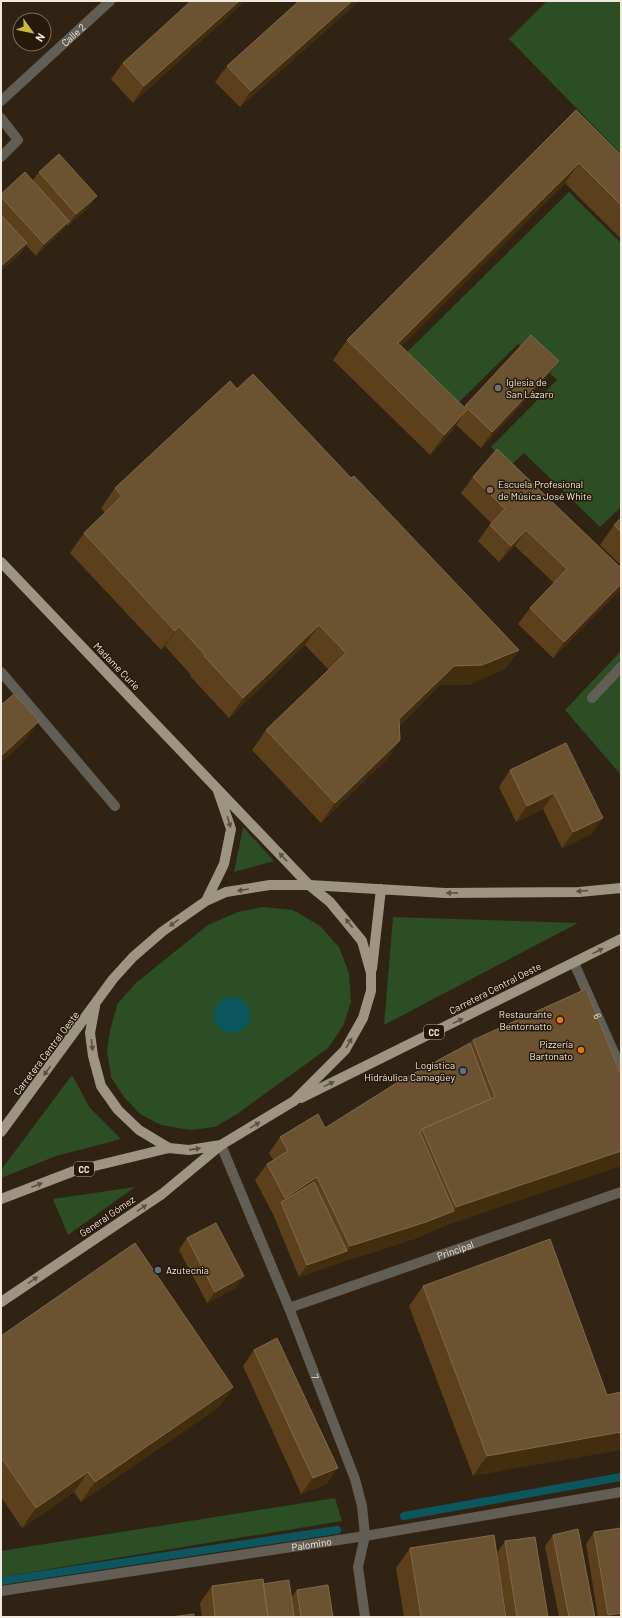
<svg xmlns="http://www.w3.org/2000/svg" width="622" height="1618" font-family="Barlow,sans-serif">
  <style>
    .green { fill: #2b4e24 }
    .water { fill: #0c565d }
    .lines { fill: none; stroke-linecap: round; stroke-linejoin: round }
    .stream { stroke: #0c565d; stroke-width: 8 }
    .minor { stroke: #625d55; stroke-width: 10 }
    .major { stroke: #9d9582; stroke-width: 10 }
    .wall { fill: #5b401b }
    .shaded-wall { fill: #432d0f }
    .building { fill: #6b5230; stroke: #80694b }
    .oneway { fill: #5c5140 }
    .worship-dot { fill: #6b7280; stroke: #26190a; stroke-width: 1.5 }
    .education-dot { fill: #8d6e63; stroke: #26190a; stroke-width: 1.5 }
    .food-dot { fill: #e8710a; stroke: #26190a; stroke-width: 1.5 }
    .service-dot { fill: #5c6f8a; stroke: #26190a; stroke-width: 1.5 }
    .labels { text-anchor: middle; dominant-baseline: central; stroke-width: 3; stroke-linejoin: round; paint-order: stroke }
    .shield { fill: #26190a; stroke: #b4aa9e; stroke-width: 1 }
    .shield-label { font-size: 9px; font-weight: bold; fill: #f1e8de }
    .street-label { font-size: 10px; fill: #f1e8de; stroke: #26190a }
    .poi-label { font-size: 10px; fill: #f1e8de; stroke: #26190a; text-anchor: start }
  </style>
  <rect width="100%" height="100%" fill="#302314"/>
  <path class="green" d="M547,1H621V154L509,39Z
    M569,192L621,243V507L600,527L524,453L510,466L491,447L557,380L518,344L446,415L394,365Z
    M621,651V775L565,710Z
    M243,827L274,861L234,872Z
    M263,907L293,910L320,926L339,947L349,973L351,1002L343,1026L328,1048L237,1114L215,1127L190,1130L161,1125L140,1114L124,1097L111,1077L107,1051L110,1030L118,1003L137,982L208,925L238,912Z
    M393,917L578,923L384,1025Z
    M72,1075L90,1108L121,1139L56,1156L1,1178V1170Z
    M135,1187L68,1235L53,1199Z
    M335,1498L342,1521L1,1577V1551Z"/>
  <path class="water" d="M214 1015a18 18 0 1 1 36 0a18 18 0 1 1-36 0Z"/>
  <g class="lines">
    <path class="stream" d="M404,1516L621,1477
      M1,1581L337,1530"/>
    <g class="minor">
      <path id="s1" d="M1,101L110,1"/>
      <path d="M1,118L18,140L1,157"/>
      <path d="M1,672L115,806"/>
      <path d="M592,698L621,667"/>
      <path id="s2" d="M574,963L621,1068"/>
      <path id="s3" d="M221,1145L289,1308L355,1479L362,1506L365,1536L358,1567L365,1617"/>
      <path id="s4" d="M289,1308L621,1192"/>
      <path id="s5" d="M1,1591L365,1536L621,1492"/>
    </g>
    <path class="major" d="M1,562L309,885L330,902L362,941L371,973V991L363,1018L345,1050L294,1101L221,1145L189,1150L169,1148L139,1130L118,1110L101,1086L93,1056L90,1033L95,1006
      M206,901L224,864L231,829L218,791
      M372,969L381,889
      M301,1098L621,939
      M1,1132L113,979L133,957L163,931L206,901L226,892L270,885H309L445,893L579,892L621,888
      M1,1199L74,1171L169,1148
      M1,1302L162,1194L221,1145"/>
  </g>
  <path class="wall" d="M191,1H245L133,103L111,79L123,63Z
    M299,1H359L240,107L215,82L227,66Z
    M576,110L621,155V239L565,183L401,346L464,407L531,335L547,377L481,448L456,425L453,430L430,455L333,360L347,340Z
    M39,172L89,207L68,226L67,224L61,232L36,256L26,245L19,255L1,271V194L33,180Z
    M237,389L351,478L519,650L505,669L468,685H440L400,725V740L386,760L321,823L252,750L266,730L329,670L305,645L229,718L190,676L191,675L165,646L161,650L70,553L84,533L105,513L101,508L115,488Z
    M473,477L621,568V587L618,592L553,658L518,624L530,608L554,583L515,546L499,562L478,541L491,523L461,493Z
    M621,518V565L600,545L614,525Z
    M566,743L592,834L562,848L543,809L516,822L499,787L510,770Z
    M473,1040L621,1075L442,1227L414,1239L339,1263L299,1277L273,1214L255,1180L267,1164L273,1160L269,1153L280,1137L325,1128L470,1043Z
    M187,1238L236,1288L207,1303L179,1250Z
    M423,1286L607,1395L473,1476L409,1306Z
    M1,1336L233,1387L219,1407L81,1502L74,1492L22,1528L1,1497Z
    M254,1350L327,1484L301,1494L243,1366Z
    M594,1532L621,1617H598L586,1544Z
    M553,1535L595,1617H559L545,1546Z
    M505,1541L548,1617H507L497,1553Z
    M410,1548L506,1617H404L396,1568Z
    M263,1584L291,1598L297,1590L333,1617H202L200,1603L212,1586Z"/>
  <path class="shaded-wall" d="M239,1H245L133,103L144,86Z
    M352,1H359L240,107L251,91Z
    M579,163L565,183L385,363L398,343Z
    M97,196L89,207L68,226L76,214Z
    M69,221L61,232L36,256L44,244Z
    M27,243L19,255L1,271V266Z
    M559,361L547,377L481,448L492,432Z
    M467,410L453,430L430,455L444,435Z
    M526,530L515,546L499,562L511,546Z
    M621,584V587L618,592L553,658L564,642Z
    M319,625L305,645L229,718L243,698Z
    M179,626L165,646L161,650L175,631Z
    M519,650L505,669L468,685H440L385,739L399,719L454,666Z
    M39,721L25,741L1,763V756Z
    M400,740L386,760L321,823L335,803Z
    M554,793L543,809L516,822L527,806Z
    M603,818L592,834L562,848L573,832Z
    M621,1151V1166L442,1227L414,1239L339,1263L299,1277L307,1265L347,1251L350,1246L454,1211L456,1207Z
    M317,1177L306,1194L281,1202L285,1198Z
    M244,1276L236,1288L207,1303L215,1292Z
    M233,1387L219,1407L81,1502L95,1482Z
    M621,1432V1450L473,1476L487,1456Z
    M338,1468L327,1484L301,1494L313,1478Z
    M88,1472L74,1492L22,1528L36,1508Z
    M621,1613V1617H606L608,1615Z"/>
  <path class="building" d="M191,1H239L144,86L123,63Z
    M299,1H352L251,91L227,66Z
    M576,110L621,155V205L579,163L398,343L467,410L444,435L347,340Z
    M59,154L97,196L76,214L39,172Z
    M25,172L69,221L44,244L1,197V194Z
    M1,215L27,243L1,266Z
    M531,335L559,361L492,432L465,406Z
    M253,374L351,478L354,476L519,650L482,665L454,666L399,719L400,740L335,803L266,730L346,653L319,625L243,698L204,656L205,655L179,626L175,631L84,533L122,496L115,488L230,381L237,389Z
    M497,449L621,568V584L564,642L530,608L567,569L526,530L511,546L490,525L505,509L473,477Z
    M621,518V532L614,525Z
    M14,694L39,721L1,756V705Z
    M566,743L603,818L573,832L554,793L527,806L510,770Z
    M586,989L621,1075V1151L456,1207L422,1129L495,1097L473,1040Z
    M470,1043L491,1099L422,1129L420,1132L454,1211L426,1222L350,1246L317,1177L285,1198L267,1164L288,1151L280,1137L318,1114L325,1128L398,1082Z
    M314,1182L347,1251L307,1265L281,1202Z
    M216,1223L244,1276L215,1292L187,1238Z
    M550,1239L607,1395L621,1392V1432L487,1456L423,1286Z
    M135,1243L233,1387L95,1482L88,1472L36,1508L1,1457V1336Z
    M277,1338L338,1468L313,1478L254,1350Z
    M621,1528V1613L608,1615L594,1532Z
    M578,1529L595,1617H569L553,1535Z
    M494,1535L506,1617H421L410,1548Z
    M535,1537L548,1617H517L505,1541Z
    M263,1579L268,1617H215L212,1586Z
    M289,1580L294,1617H268L263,1584Z
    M328,1585L333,1617H301L297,1590Z
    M194,1614V1617H171Z"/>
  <defs><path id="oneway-solid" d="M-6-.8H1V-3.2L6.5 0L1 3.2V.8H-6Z"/></defs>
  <g class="oneway">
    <use href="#oneway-solid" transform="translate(229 822) rotate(73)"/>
    <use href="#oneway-solid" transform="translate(283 857) rotate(-133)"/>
    <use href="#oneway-solid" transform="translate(243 890) rotate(171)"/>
    <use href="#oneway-solid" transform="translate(582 891) rotate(176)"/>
    <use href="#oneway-solid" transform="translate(452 893) rotate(179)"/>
    <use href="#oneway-solid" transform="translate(174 923) rotate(144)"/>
    <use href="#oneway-solid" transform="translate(349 923) rotate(-128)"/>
    <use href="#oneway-solid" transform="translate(598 951) rotate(-27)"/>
    <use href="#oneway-solid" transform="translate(458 1021) rotate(-26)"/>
    <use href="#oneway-solid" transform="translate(349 1043) rotate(-60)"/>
    <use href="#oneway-solid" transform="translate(92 1045) rotate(83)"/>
    <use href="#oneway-solid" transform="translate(47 1071) rotate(126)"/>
    <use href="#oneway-solid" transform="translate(329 1084) rotate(-26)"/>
    <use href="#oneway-solid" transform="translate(255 1125) rotate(-31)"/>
    <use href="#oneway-solid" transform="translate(195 1149) rotate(-8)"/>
    <use href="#oneway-solid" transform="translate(37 1185) rotate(-21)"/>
    <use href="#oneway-solid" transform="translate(142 1208) rotate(-34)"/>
    <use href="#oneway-solid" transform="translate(33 1280) rotate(-34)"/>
  </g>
  <circle class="worship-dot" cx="498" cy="388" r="4"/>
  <circle class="education-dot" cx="490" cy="490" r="4"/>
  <g class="food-dot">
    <circle cx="560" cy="1020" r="4"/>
    <circle cx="581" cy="1050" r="4"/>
  </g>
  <g class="service-dot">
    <circle cx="463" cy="1071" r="4"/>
    <circle cx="158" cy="1270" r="4"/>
  </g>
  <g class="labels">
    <g class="shield">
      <rect x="424" y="1025" width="20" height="14" rx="3"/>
      <rect x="74" y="1162" width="20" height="14" rx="3"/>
    </g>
    <g class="shield-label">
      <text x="434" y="1032">CC</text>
      <text x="84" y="1169">CC</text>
    </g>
    <g class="street-label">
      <text stroke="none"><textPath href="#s1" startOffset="98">Calle 2</textPath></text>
      <text transform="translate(117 666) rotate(46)">Madame Curie</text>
      <text transform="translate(495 988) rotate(-27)">Carretera Central Oeste</text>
      <text stroke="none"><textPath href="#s2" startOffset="58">6</textPath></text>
      <text transform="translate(46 1053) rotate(-53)">Carretera Central Oeste</text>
      <text transform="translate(107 1216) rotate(-34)">General Gómez</text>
      <text stroke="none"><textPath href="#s4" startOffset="176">Principal</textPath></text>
      <text stroke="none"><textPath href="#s3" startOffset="250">7</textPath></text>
      <text stroke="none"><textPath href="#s5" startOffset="314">Palomino</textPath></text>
    </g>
    <g class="poi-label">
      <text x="506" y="382">Iglesia de<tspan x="506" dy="12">San Lázaro</tspan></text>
      <text x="498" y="484">Escuela Profesional<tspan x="498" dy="12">de Música José White</tspan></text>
      <text x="552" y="1014" text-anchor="end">Restaurante<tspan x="552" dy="12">Bentornatto</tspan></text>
      <text x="573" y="1044" text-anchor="end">Pizzería<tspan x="573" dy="12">Bartonato</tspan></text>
      <text x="455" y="1065" text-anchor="end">Logística<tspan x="455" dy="12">Hidráulica Camagüey</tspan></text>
      <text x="166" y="1270">Azutecnia</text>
    </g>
  </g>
  <rect width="622" height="1618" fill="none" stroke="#f1e8de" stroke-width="4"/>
  <g transform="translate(32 32) rotate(123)"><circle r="19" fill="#26190a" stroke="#776c5f"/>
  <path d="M0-3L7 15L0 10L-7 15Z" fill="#cbb939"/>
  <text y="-6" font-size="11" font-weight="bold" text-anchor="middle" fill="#f1e8de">N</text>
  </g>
</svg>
